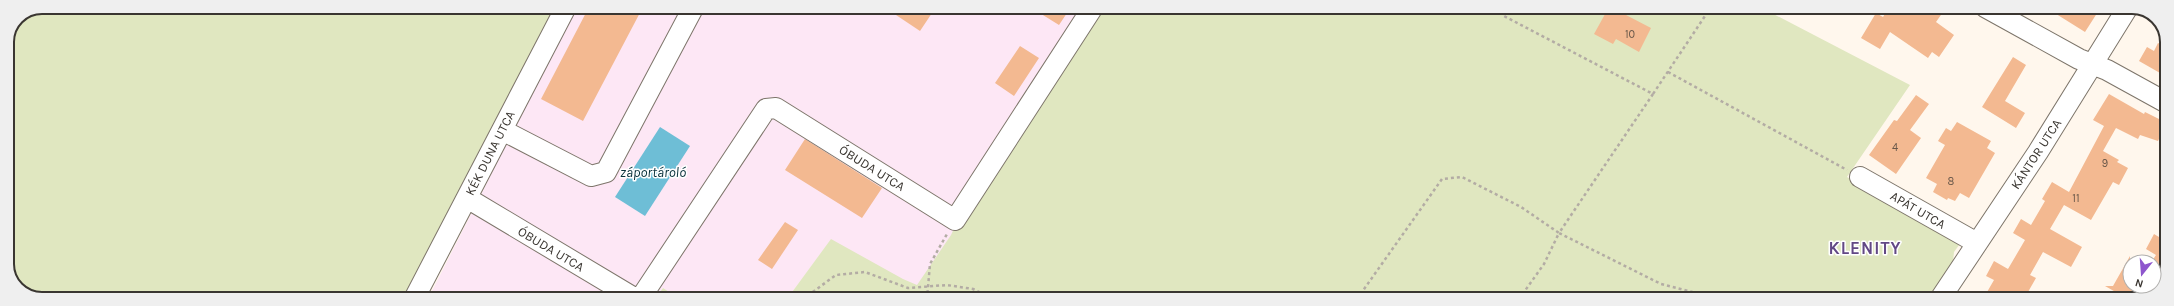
<svg xmlns="http://www.w3.org/2000/svg" width="2174" height="306" font-family="Karla,sans-serif">
  <style>
    .industrial { fill: #fde7f5 }
    .green { fill: #e0e7c0 }
    .water { fill: #6ebed6 }
    .building { fill: #f3b991 }
    .lines { fill: none; stroke-linecap: round; stroke-linejoin: round }
    .minor-casing { stroke: #7d756a; stroke-width: 22 }
    .path { stroke: #b3aca4; stroke-width: 2.5; stroke-dasharray: 3 3; stroke-linecap: butt }
    .minor { stroke: #fff; stroke-width: 20 }
    .labels { text-anchor: middle; dominant-baseline: central; stroke-width: 3; stroke-linejoin: round; paint-order: stroke }
    .number-label { font-size: 11px; fill: #685749 }
    .street-label { font-size: 13px; fill: #3a3631; stroke: #fff }
    .water-label { font-size: 14px; font-style: italic; fill: #08303a; stroke: #fff }
    .district-label { font-size: 17px; font-weight: bold; letter-spacing: 1px; fill: #624885; stroke: #fff }
    .rim { fill: none; stroke: #3a3631; stroke-width: 2 }
  </style>
  <rect width="100%" height="100%" fill="#fff7ed"/>
  <path class="industrial" d="M576,7H1107L920,290L831,240L787,299H680L663,288L655,299H428Z"/>
  <path class="green" d="M42,7H559L417,299H37L17,289L7,269V42L17,17Z
    M1092,7H1760L1910,85L1847,177L1962,241L1954,252L1953,262L1929,299H787L831,239L903,279L917,285L951,235L959,218Z
    M663,288L680,299H655Z"/>
  <path class="water" d="M660,127L690,146L645,216L615,197Z"/>
  <path class="building" d="M589,7H643L583,121L541,99Z
    M884,7H936L920,31Z
    M1030,7H1071L1059,25Z
    M1609,7H1617L1627,12L1626,15L1651,28L1639,52L1616,39L1613,44L1594,34Z
    M1889,7H1935L1943,12L1936,22L1954,35L1939,57L1932,52L1928,58L1890,32L1880,49L1861,38L1876,13L1883,17Z
    M2045,7H2101L2085,32Z
    M2158,43L2167,48V77L2139,61L2147,47L2154,51Z
    M1020,46L1039,58L1014,96L995,83Z
    M2013,57L2026,65L2005,101L2025,113L2016,128L1982,107Z
    M2109,94L2144,114L2145,112L2167,123L2158,141L2140,135L2138,139L2116,128L2103,151L2119,160L2117,162L2128,168L2119,185L2113,182L2091,220L2064,205L2050,229L2082,247L2071,267L2043,252L2030,275L2036,278L2024,299H1983L1994,280L1986,276L1994,261L2008,269L2025,240L2013,233L2021,219L2031,225L2045,201L2042,199L2052,182L2069,192L2104,126L2093,120Z
    M1916,95L1929,104L1910,130L1921,138L1896,174L1869,155L1894,120L1897,121Z
    M1957,122L1991,141L1987,148L1995,153L1969,198L1960,193L1955,201L1948,198L1947,200L1933,192L1937,184L1926,178L1945,145L1938,141L1946,128L1951,131Z
    M805,139L882,188L862,218L785,170Z
    M785,222L798,230L772,269L758,260Z
    M2154,234L2164,240L2167,235V269L2155,290L2128,299L2105,286H2113L2130,256V286H2154V258L2156,255L2146,249Z"/>
  <g class="lines">
    <g class="minor-casing">
      <path id="minor" d="M1985,7L2079,59L2107,70L2167,103
        M502,130L591,176L606,172L692,10
        M1860,177L1977,243
        M467,198L636,299
        M414,299L566,7
        M640,299L766,109L776,108L955,220L1093,7
        M1940,299L2038,152L2128,7"/>
    </g>
    <path class="path" d="M1507,7L1502,15L1653,94L1711,7
      M1668,72L1847,170
      M1653,94L1559,233L1661,284L1720,299
      M803,299L836,275L865,272L908,288L947,285L973,289L994,299
      M927,299L930,264L947,234
      M1357,299L1442,179L1462,177L1521,207L1559,233L1544,264L1519,299"/>
    <use href="#minor" class="minor"/>
  </g>
  <g class="labels">
    <g class="number-label">
      <text x="1630" y="34">10</text>
      <text x="1895" y="147">4</text>
      <text x="2105" y="163">9</text>
      <text x="1951" y="181">8</text>
      <text x="2076" y="198">11</text>
    </g>
    <g class="street-label">
      <text transform="translate(490 153) rotate(-63)">KÉK DUNA UTCA</text>
      <text transform="translate(2036 154) rotate(-57)">KÁNTOR UTCA</text>
      <text transform="translate(872 168) rotate(32)">ÓBUDA UTCA</text>
      <text transform="translate(1918 210) rotate(30)">APÁT UTCA</text>
      <text transform="translate(551 249) rotate(31)">ÓBUDA UTCA</text>
    </g>
    <g class="water-label">
      <text x="653" y="172">záportároló</text>
    </g>
    <g class="district-label">
      <text x="1865" y="248">KLENITY</text>
    </g>
  </g>
  <path d="M0 0H2174V306H0ZM42 14H2132A28 28 0 0 1 2160 42V264A28 28 0 0 1 2132 292H42A28 28 0 0 1 14 264V42A28 28 0 0 1 42 14Z" fill="#efefef" fill-rule="evenodd"/>
  <path class="rim" d="M42 14H2132A28 28 0 0 1 2160 42V264A28 28 0 0 1 2132 292H42A28 28 0 0 1 14 264V42A28 28 0 0 1 42 14Z"/>
  <g transform="translate(2142 274) rotate(197)"><circle r="19" fill="#ffffff" stroke="#b0afad"/>
  <path d="M0-3L7 15L0 10L-7 15Z" fill="#8e56cd"/>
  <text y="-6" font-size="11" font-weight="bold" text-anchor="middle" fill="#3a3631">N</text>
  </g>
</svg>
